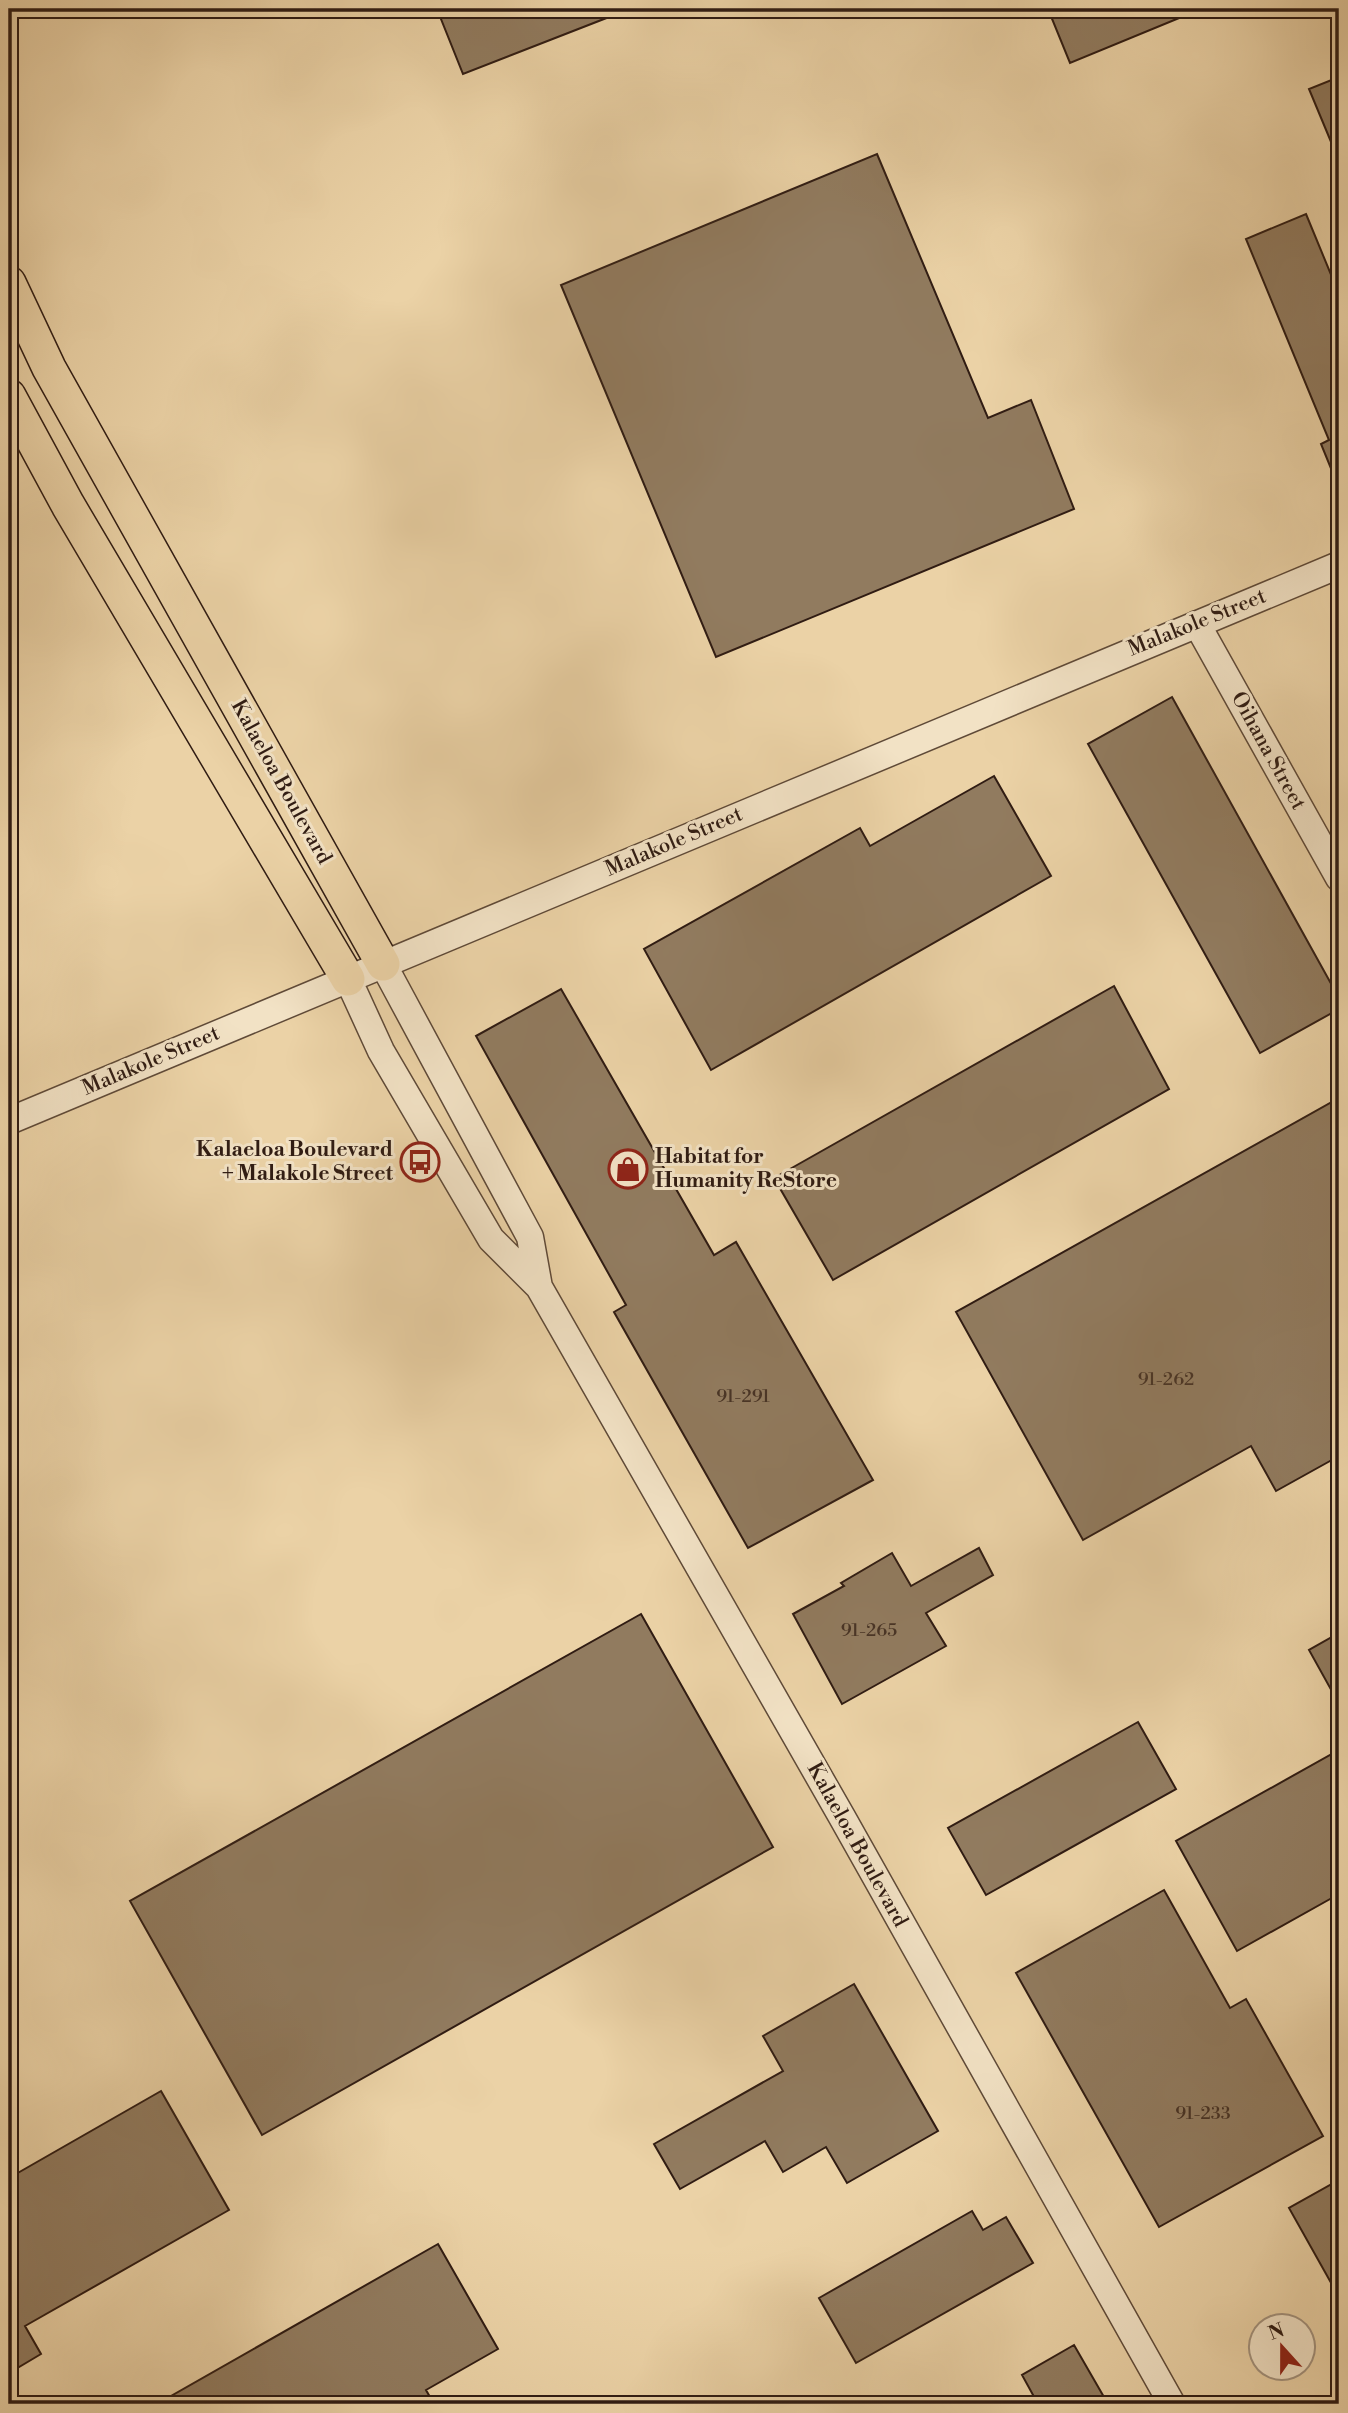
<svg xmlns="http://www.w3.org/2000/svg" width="1348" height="2413" font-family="'Libre Bodoni',serif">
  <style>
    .building { fill: #917b5f; stroke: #301c13; stroke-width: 2 }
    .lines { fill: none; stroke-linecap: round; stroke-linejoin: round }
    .minor-casing { stroke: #5f4a38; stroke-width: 29 }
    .major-casing { stroke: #301c13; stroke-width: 36 }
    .minor { stroke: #f2e2c5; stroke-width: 26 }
    .major { stroke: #ebd2a6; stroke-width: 33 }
    .labels { text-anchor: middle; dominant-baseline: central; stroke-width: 6; stroke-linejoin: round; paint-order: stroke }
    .number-label { font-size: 18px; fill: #483426 }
    .street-label { font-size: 21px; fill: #301c13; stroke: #f2e2c5 }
    .poi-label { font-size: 21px; font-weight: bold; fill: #301c13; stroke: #f2e2c5; text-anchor: end }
  </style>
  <rect width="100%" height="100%" fill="#ebd2a6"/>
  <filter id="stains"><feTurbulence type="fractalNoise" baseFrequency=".00286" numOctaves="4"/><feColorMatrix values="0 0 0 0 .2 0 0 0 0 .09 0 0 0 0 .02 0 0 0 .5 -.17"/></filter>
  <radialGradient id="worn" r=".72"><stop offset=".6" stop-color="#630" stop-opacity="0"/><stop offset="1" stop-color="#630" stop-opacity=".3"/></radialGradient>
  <path class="building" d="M437,9H626L627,10L463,74Z
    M1048,9H1201L1070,63Z
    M1339,77V161L1309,89Z
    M877,154L988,418L1031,400L1074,509L716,657L561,285Z
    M1306,214L1339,294V488L1321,444L1329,440L1246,239Z
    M1172,697L1339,998V1009L1260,1053L1088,744Z
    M994,776L1051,876L711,1070L644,949L860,828L870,846Z
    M1114,986L1169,1089L833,1280L774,1178Z
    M561,989L714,1255L736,1242L873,1480L748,1548L614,1312L626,1305L476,1036Z
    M1339,1098V1456L1276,1491L1251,1446L1083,1540L956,1312Z
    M979,1548L993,1575L926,1613L946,1646L842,1704L793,1614L844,1586L841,1583L892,1553L911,1586Z
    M641,1614L773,1847L262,2135L130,1901Z
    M1339,1633V1704L1309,1650Z
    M1138,1722L1176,1789L986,1895L948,1828Z
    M1339,1750V1894L1237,1951L1176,1841Z
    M1164,1890L1230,2008L1246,1999L1323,2136L1159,2227L1016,1973Z
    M854,1984L938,2131L847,2183L826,2147L783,2172L765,2141L680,2189L654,2144L783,2071L763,2036Z
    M161,2091L229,2210L25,2326L41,2354L9,2373V2178Z
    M1339,2180V2297L1289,2208Z
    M972,2211L983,2230L1006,2217L1033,2263L856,2363L819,2298Z
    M438,2244L498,2349L426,2390L434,2404H157Z
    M1074,2345L1108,2404H1038L1022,2375Z"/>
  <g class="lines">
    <g class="minor-casing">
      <path id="minor" d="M1197,624L1339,878
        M383,964L530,1237L539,1287
        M348,979L381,1051L491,1239L539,1287L842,1817L1172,2404
        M9,1121L1339,565"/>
    </g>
    <g class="major-casing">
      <path id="major" d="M9,283L49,368L383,964
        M9,396L68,505L348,979"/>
    </g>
    <use href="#minor" class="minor"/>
    <use href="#major" class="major"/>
  </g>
  <defs>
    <g id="bus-ring" transform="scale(2.0125)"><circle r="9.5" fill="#f2e2c5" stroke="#8f2418" stroke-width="1.5"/><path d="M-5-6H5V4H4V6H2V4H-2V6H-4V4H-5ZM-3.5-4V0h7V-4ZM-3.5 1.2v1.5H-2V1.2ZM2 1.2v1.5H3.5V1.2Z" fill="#8f2418"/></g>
    <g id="shop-ring" transform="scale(2.0125)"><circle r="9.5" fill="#f2e2c5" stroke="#8f2418" stroke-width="1.5"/><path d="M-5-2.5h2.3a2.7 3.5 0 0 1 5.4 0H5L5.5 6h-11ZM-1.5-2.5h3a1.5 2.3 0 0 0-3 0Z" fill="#8f2418"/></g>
  </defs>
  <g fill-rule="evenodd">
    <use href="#bus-ring" x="420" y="1162"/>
    <use href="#shop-ring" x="628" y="1169"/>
  </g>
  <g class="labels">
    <g class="number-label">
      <text x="1166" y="1379">91-262</text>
      <text x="743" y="1396">91-291</text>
      <text x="869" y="1630">91-265</text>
      <text x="1203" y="2113">91-233</text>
    </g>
    <g class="street-label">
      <text transform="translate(1197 623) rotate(-22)">Malakole Street</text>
      <text transform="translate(1268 751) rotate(61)">Oihana Street</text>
      <text transform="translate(281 782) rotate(61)">Kalaeloa Boulevard</text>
      <text transform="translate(674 842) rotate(-23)">Malakole Street</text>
      <text transform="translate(151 1061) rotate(-23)">Malakole Street</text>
      <text transform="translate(857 1845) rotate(61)">Kalaeloa Boulevard</text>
    </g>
    <g class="poi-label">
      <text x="393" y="1150">Kalaeloa Boulevard<tspan x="393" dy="24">+ Malakole Street</tspan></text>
      <text x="655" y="1157" text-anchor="start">Habitat for<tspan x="655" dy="24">Humanity ReStore</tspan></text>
    </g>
  </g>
  <rect width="1348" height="2413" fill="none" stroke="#ebd2a6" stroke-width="35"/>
  <rect x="10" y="10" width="1327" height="2392" fill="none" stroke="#301c13" stroke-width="3.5"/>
  <rect x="18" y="18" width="1313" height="2378" fill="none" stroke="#301c13" stroke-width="2"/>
  <g transform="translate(1282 2347) rotate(339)"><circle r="33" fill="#f2e2c5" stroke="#a4937e" stroke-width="2"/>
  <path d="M0-5L12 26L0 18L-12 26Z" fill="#8f2418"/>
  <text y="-10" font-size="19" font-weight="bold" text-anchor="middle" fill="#301c13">N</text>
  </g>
  <rect width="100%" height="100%" filter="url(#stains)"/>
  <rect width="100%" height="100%" fill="url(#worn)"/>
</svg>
